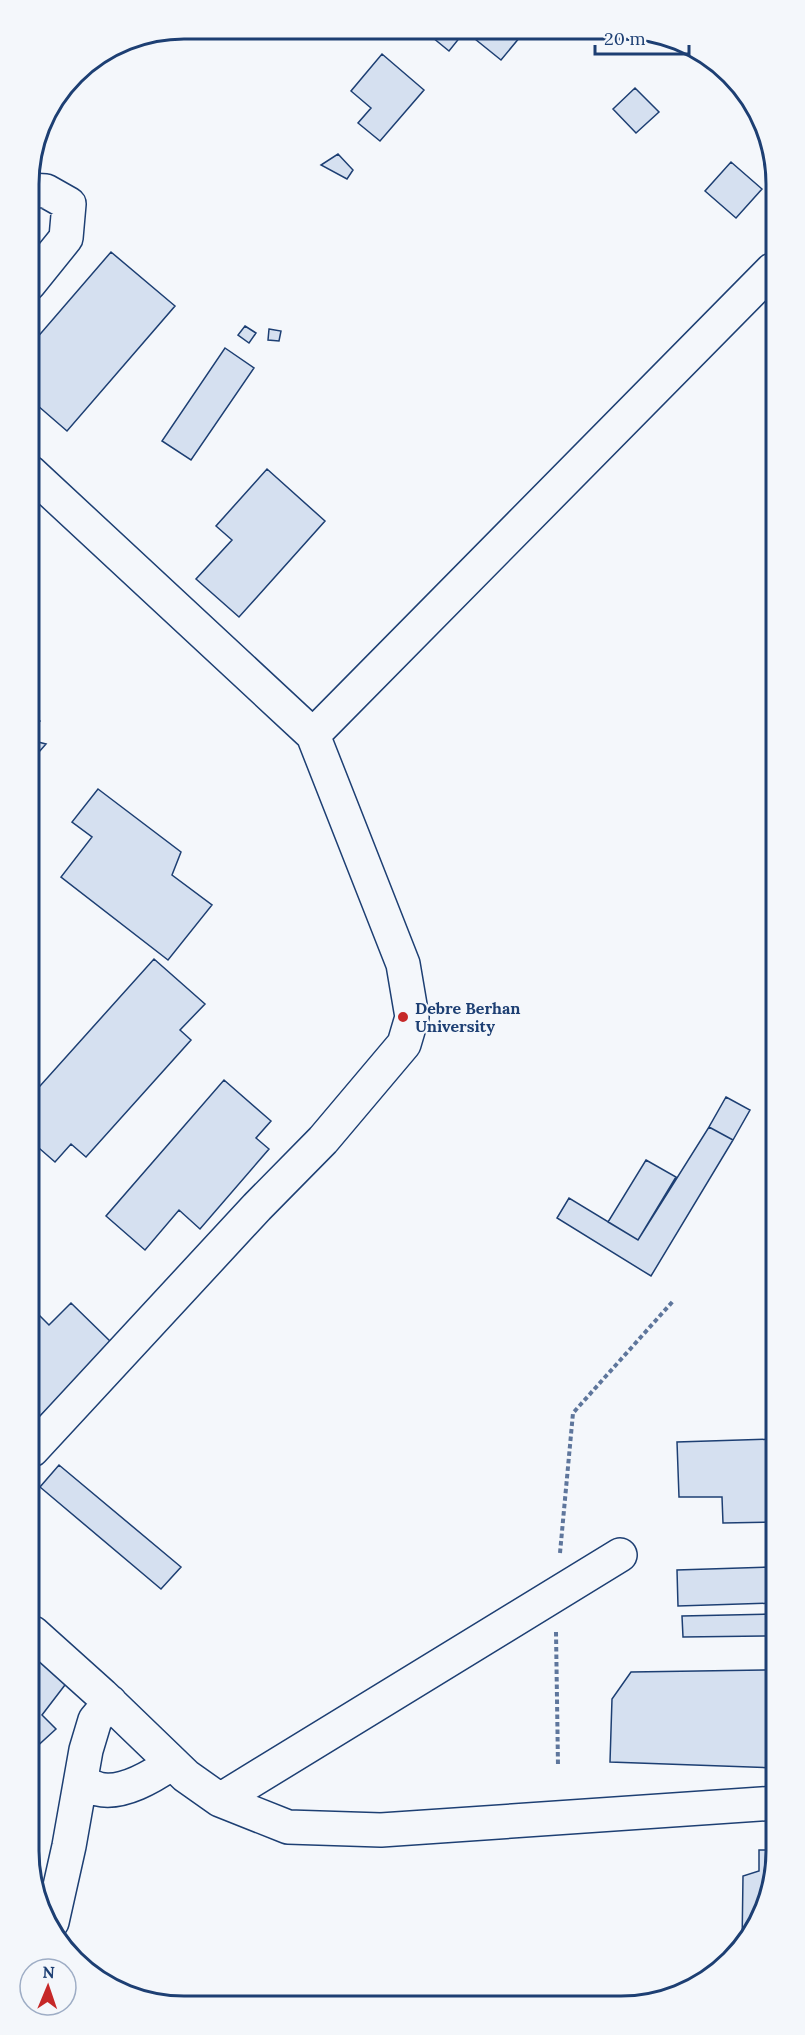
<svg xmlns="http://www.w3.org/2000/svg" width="805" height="2035" font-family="Lora,serif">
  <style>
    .building { fill: #d5e0f0; stroke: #1d3f73; stroke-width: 1.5 }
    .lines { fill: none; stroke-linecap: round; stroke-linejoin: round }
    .minor-casing { stroke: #1d3f73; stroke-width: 36 }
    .path { stroke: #5e769c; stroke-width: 4; stroke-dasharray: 4.5 3; stroke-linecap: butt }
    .minor { stroke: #f4f7fb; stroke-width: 33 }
    .poi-dot { fill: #c62828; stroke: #f4f7fb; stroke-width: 2 }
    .labels { text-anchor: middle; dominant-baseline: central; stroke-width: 4.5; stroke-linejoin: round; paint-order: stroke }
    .poi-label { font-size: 16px; font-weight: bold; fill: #1d3f73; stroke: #f4f7fb; text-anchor: start }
    .rim { fill: none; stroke: #1d3f73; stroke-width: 3 }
  </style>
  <rect width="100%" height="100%" fill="#f4f7fb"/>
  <path class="building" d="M430,30L525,31L501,60L465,31L449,51L427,33Z
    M382,54L424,90L380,141L358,123L371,108L351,91Z
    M635,88L659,112L636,133L613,109Z
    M338,154L353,170L347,179L321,165Z
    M731,162L762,189L736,218L705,191Z
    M111,252L175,306L67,431L30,399L29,347Z
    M245,326L256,333L249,343L238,335Z
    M269,329L281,331L279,341L268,340Z
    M225,348L254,368L191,460L162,441Z
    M267,469L325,521L239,617L196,579L232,540L216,526Z
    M30,712L40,721L30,731Z
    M30,740L46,744L31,761Z
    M98,789L181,852L172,875L212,905L168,960L61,877L92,837L72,822Z
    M154,959L205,1004L180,1030L191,1040L86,1157L71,1144L55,1162L32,1142L31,1096Z
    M224,1080L271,1121L256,1138L269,1149L200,1229L179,1210L145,1250L106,1216Z
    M726,1097L750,1110L733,1140L709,1127Z
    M709,1127L733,1140L651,1276L557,1218L569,1198L638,1240Z
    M646,1160L676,1177L638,1240L608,1222Z
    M71,1303L113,1344L32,1424V1312L34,1310L49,1325Z
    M775,1439V1522L723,1523L722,1497H679L677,1442Z
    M59,1465L181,1567L161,1589L40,1487Z
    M773,1567L775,1603L678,1606L677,1570Z
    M772,1614V1636L683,1637L682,1616Z
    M33,1645L68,1681L42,1715L56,1729L33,1750Z
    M769,1670L776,1673V1768L610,1762L612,1699L631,1672Z
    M759,1850H776V1860L765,1910L742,1946L743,1876L759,1871Z"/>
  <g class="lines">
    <g class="minor-casing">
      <path id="minor" d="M29,190L46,191L69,204L66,238L29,284
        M30,472L313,735L772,270
        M32,1450L257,1207L323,1140L404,1044L412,1017L403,964L313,735
        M33,1633L102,1695L186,1776L220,1800L288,1827L381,1830L776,1803
        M81,1782C86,1784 92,1787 98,1789C122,1795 153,1776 172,1763
        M220,1800L620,1555
        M52,1922L69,1846L86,1750L95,1720L110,1702"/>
    </g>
    <path class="path" d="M560,1553L573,1413L674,1300
      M556,1632L558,1766"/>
    <use href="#minor" class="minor"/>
  </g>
  <circle class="poi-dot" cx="403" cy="1017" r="6"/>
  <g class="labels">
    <g class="poi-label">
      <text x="415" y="1008">Debre Berhan<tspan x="415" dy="18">University</tspan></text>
    </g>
  </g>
  <path d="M0 0H805V2035H0ZM184 39H621A145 145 0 0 1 766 184V1851A145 145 0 0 1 621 1996H184A145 145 0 0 1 39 1851V184A145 145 0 0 1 184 39Z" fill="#f4f7fb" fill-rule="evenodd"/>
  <path class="rim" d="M184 39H621A145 145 0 0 1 766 184V1851A145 145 0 0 1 621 1996H184A145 145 0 0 1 39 1851V184A145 145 0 0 1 184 39Z"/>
  <g transform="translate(48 1987) rotate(2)"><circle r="28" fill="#f4f7fb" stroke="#9eadc5" stroke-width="1.5"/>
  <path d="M0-4.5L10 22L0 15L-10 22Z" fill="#c62828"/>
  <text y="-9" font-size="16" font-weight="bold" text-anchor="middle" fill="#1d3f73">N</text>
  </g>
  <path d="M595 45v9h94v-9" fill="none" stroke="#1d3f73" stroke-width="3"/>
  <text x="604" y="45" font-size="18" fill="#1d3f73" stroke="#f4f7fb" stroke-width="4.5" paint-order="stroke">20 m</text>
</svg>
